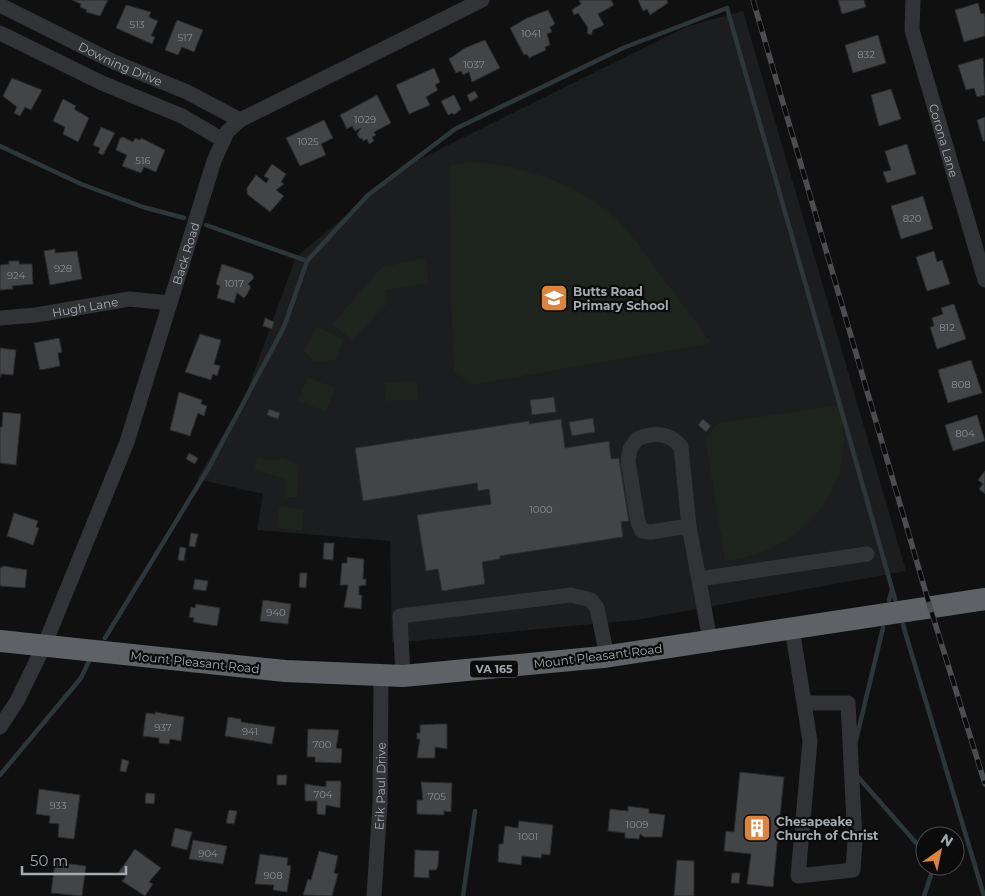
<svg xmlns="http://www.w3.org/2000/svg" width="985" height="896" font-family="Montserrat,sans-serif">
  <style>
    .built { fill: #1c1d1e }
    .green { fill: #1d231d }
    .lines { fill: none; stroke-linecap: round; stroke-linejoin: round }
    .stream { stroke: #2d373a; stroke-width: 4.5 }
    .building { fill: #424446; stroke: #2a2b2d }
    .minor { stroke: #323336; stroke-width: 15 }
    .highway { stroke: #5e6266; stroke-width: 22 }
    .rail-casing { stroke: #4b4d50; stroke-width: 5.5 }
    .rail { stroke: #0b0b0c; stroke-width: 4; stroke-dasharray: 11; stroke-linecap: butt }
    .labels { text-anchor: middle; dominant-baseline: central; stroke-width: 4.5; stroke-linejoin: round; paint-order: stroke }
    .number-label { font-size: 10px; fill: #8b9096 }
    .shield { fill: #0b0b0c; stroke: #757a7f; stroke-width: 1 }
    .shield-label { font-size: 11px; font-weight: bold; fill: #a3aab0 }
    .street-label { font-size: 12px; fill: #a3aab0; stroke: #0b0b0c }
    .poi-label { font-size: 12px; font-weight: bold; fill: #a3aab0; stroke: #0b0b0c; text-anchor: start }
  </style>
  <rect width="100%" height="100%" fill="#101011"/>
  <path class="built" d="M743,11L906,571L636,620L392,643L390,541L257,530L263,494L197,479L244,399L296,257L406,166L688,26Z"/>
  <path class="green" d="M470,162C522,165 578,183 616,219C632,234 644,253 657,270C675,294 693,319 712,343L470,385L454,370L451,305L450,165Z
    M425,258L429,283L386,290L387,304L352,340L332,324L382,267Z
    M317,327L344,339L335,360L315,362L303,350Z
    M307,377L336,388L326,412L298,401Z
    M417,381L418,400L385,401L384,382Z
    M839,405C862,484 804,553 725,561L705,438L718,423Z
    M257,457L272,460L282,458L299,464L297,497H284L285,479L254,470Z
    M279,506L304,509L302,531L277,528Z"/>
  <g class="lines">
    <path class="stream" d="M0,146L81,184L143,207L184,218
      M206,225L307,261
      M889,600L892,589
      M903,625L984,896
      M105,638L208,469L284,327L307,261L368,195L455,129L623,48L727,8L895,599
      M856,740L883,628
      M0,775L81,678L89,661
      M858,777L925,853
      M463,896L475,811
      M924,896L934,866"/>
  </g>
  <path class="building" d="M72,0H108L100,16L86,12L87,10L80,7L81,4Z
    M579,0H611L614,5L598,14L604,25L593,30L591,35L587,33L588,28L578,13L574,15L572,10L581,4Z
    M638,0H667L668,3L650,15L647,9L643,11Z
    M838,0H864L866,7L842,14Z
    M978,3L981,14L984,13L985,17V36L964,42L955,10Z
    M126,5L151,12L149,17L158,21L151,36L155,37L152,44L116,28Z
    M548,10L555,24L550,27L552,32L547,34L550,45L545,47L546,50L529,58L527,54L524,55L510,28L527,18Z
    M177,20L203,30L194,52L182,47L178,55L165,50Z
    M878,35L886,63L853,73L845,45Z
    M485,40L500,68L472,82L469,72L463,75L461,71L456,73L449,59L465,48Z
    M983,58L985,95L977,97L974,88L966,90L958,65Z
    M434,68L440,82L435,85L438,90L426,97L430,105L409,114L396,85Z
    M12,78L42,90L31,110L25,107L20,116L14,113L17,107L3,96Z
    M891,89L901,119L879,126L871,95Z
    M475,91L478,97L470,102L467,95Z
    M377,95L391,123L374,132L376,135L372,137L374,141L369,144L367,139L363,141L362,138L360,139L357,134L361,128L355,131L352,126L347,129L340,115Z
    M454,95L461,109L454,115L453,113L448,115L441,101Z
    M63,99L76,106L74,109L89,118L78,142L63,134L65,127L53,121Z
    M985,117V141H983L977,120Z
    M324,120L333,138L321,144L326,155L300,166L286,138Z
    M101,127L115,133L103,155L98,153L100,148L93,145Z
    M123,137L133,142L135,138L140,140L141,138L165,150L156,172L144,167L141,173L122,166L127,155L116,150L120,138Z
    M907,144L916,174L887,183L883,172L891,170L885,151Z
    M272,164L286,174L281,182L284,184L276,190L284,196L270,212L247,194V188L256,175L266,183L269,179L264,176Z
    M923,196L933,229L901,239L891,206Z
    M55,249V253L77,251L82,279L50,285L44,251Z
    M934,251L937,262L942,260L950,284L927,291L916,257Z
    M9,261H19V264H32L33,284L12,286L13,289L0,290V265L9,264Z
    M222,264L252,274L254,278L248,284L251,287L246,296L244,298L237,293L234,303L217,298L220,286L216,284Z
    M954,304L966,339L937,349L930,327L934,326L932,318L943,314L941,308Z
    M265,318L274,322L272,329L263,326Z
    M200,334L221,340L214,364L220,366L217,376L213,374L211,380L185,372Z
    M59,338L62,352L58,353L60,366L40,370L34,343Z
    M0,348L16,350L13,375L2,374L0,377Z
    M971,360L982,393L948,403L938,370Z
    M179,392L202,400L201,404L207,406L204,416L198,413L190,436L170,430Z
    M554,397L556,412L532,415L530,400Z
    M269,409L280,413L278,419L267,415Z
    M3,412L21,414L16,465L0,463V427H2Z
    M977,415L985,441L953,451L945,425Z
    M593,418L595,432L572,436L569,422Z
    M561,419L565,448L609,441L611,459L619,458L629,521L621,522L623,537L500,556V559L482,562L485,584L442,591L438,569L426,571L417,515L491,504L489,489L478,491L477,483L363,501L355,448L529,421V424Z
    M703,419L711,426L706,432L698,425Z
    M189,453L198,458L195,464L186,459Z
    M985,471V494L979,489L983,484L978,480Z
    M14,513L38,521L36,527L39,528L33,545L7,536Z
    M191,533L198,534L195,547L189,546Z
    M324,543H334L333,560L323,559Z
    M180,547L186,548L184,561L178,560Z
    M347,557L364,559L363,579H366V585L359,586V595H362L361,609L344,607L348,585H340L342,563H347Z
    M4,566L27,570L25,588L0,586V568Z
    M300,573H307L306,588L299,587Z
    M195,579L208,581L206,591L193,589Z
    M263,600L291,604L288,624L260,621Z
    M196,604L220,608L217,626L193,622L194,618L189,617L191,607L195,608Z
    M155,712L184,717L181,741L170,739L169,744L159,743V738L143,736L146,713L155,714Z
    M228,717L241,719V722L275,727L272,744L225,736Z
    M436,724H447V749L435,747V758H417L420,739H417V733H420V725Z
    M308,729L339,730L336,748L342,749L341,763L315,762V757H307Z
    M122,759L129,761L126,772L120,771Z
    M740,772L784,777L780,816H783L782,825L779,824L773,887L747,884L751,854L724,851L726,831L734,832Z
    M277,775H287L286,785H277Z
    M326,781H341L340,808L326,805L325,815L317,814V801H305V784L326,787Z
    M421,782L452,783L451,812L444,811V815L417,814V800H423Z
    M39,789L80,795L74,839L58,837L59,824L49,823L50,816L36,814Z
    M146,793L155,794L154,804L145,803Z
    M628,806L649,809V813L665,815L662,837H644L640,834L639,839L625,838V833L608,831L610,809L628,811Z
    M229,810L237,811L234,824L226,823Z
    M519,821L553,825L550,855L542,854L541,858L522,856L521,865L498,862L499,844H503L505,826L518,828Z
    M175,828L192,832L187,850L171,846Z
    M193,840L227,846L223,864L189,859Z
    M135,849L161,868L149,882L153,884L145,896L122,881L126,876L119,872Z
    M415,850L439,851L438,866L436,870H429V878L414,877Z
    M319,851L338,856L334,873L338,874L332,896L303,895L308,879L311,880Z
    M260,854L288,858L287,865L291,866L287,892L273,890L274,885L255,884Z
    M677,860L694,861V896H674Z
    M55,862L86,866L82,896L51,893Z
    M732,873H740L739,883H731Z"/>
  <g class="lines">
    <g class="minor">
      <path id="s1" d="M913,0L912,30L985,280"/>
      <path id="s2" d="M0,5L114,62L187,92L240,120"/>
      <path d="M0,33L102,83L182,116L223,140"/>
      <path id="s3" d="M0,318L36,315L129,299L170,303"/>
      <path d="M689,526L651,532L642,531L638,522L628,461L630,449L637,439C654,432 669,432 681,447L689,526L710,640"/>
      <path d="M699,579L867,554"/>
      <path d="M792,628L810,741L798,876L853,870L855,841L848,703H804"/>
      <path d="M403,676L400,616L571,595L591,600L597,608L607,656"/>
      <path id="s4" d="M0,727L17,701L44,646L127,442L214,161L227,132L240,120L482,0"/>
      <path id="s5" d="M374,896L380,804L381,676"/>
    </g>
    <path class="highway" d="M0,641L285,671L403,676L603,657L985,599"/>
    <g class="rail-casing">
      <path id="rail" d="M753,0L930,607L985,784"/>
    </g>
    <use href="#rail" class="rail"/>
  </g>
  <defs>
    <g id="school-square" transform="scale(1.4375)"><rect x="-9" y="-9" width="18" height="18" rx="4" fill="#da8440" stroke="#0b0b0c"/><path d="M0-5L7-2L0 1L-7-2ZM-4 1L0 2.5L4 1V4Q0 6-4 4Z" fill="#fff"/></g>
    <g id="building-square" transform="scale(1.4375)"><rect x="-9" y="-9" width="18" height="18" rx="4" fill="#da8440" stroke="#0b0b0c"/><path d="M-4-6H4V6H1V3H-1V6H-4ZM-2.5-4.3h1.7v1.8h-1.7ZM.8-4.3h1.7v1.8H.8ZM-2.5-1h1.7V.8h-1.7ZM.8-1h1.7V.8H.8Z" fill="#fff"/></g>
  </defs>
  <g fill-rule="evenodd">
    <use href="#school-square" x="554" y="298"/>
    <use href="#building-square" x="757" y="828"/>
  </g>
  <g class="labels">
    <g class="number-label">
      <text x="137" y="24">513</text>
      <text x="531" y="33">1041</text>
      <text x="185" y="37">517</text>
      <text x="866" y="54">832</text>
      <text x="474" y="64">1037</text>
      <text x="365" y="119">1029</text>
      <text x="308" y="141">1025</text>
      <text x="143" y="160">516</text>
      <text x="912" y="218">820</text>
      <text x="63" y="268">928</text>
      <text x="16" y="275">924</text>
      <text x="234" y="283">1017</text>
      <text x="947" y="327">812</text>
      <text x="961" y="384">808</text>
      <text x="965" y="433">804</text>
      <text x="541" y="509">1000</text>
      <text x="276" y="612">940</text>
      <text x="163" y="727">937</text>
      <text x="250" y="731">941</text>
      <text x="322" y="744">700</text>
      <text x="323" y="794">704</text>
      <text x="437" y="796">705</text>
      <text x="58" y="805">933</text>
      <text x="637" y="824">1009</text>
      <text x="528" y="836">1001</text>
      <text x="208" y="853">904</text>
      <text x="273" y="875">908</text>
    </g>
    <rect class="shield" x="470" y="660.5" width="48" height="17" rx="4"/>
    <g class="shield-label">
      <text x="494" y="669">VA 165</text>
    </g>
    <g class="street-label">
      <text stroke="none"><textPath href="#s2" startOffset="134">Downing Drive</textPath></text>
      <text stroke="none"><textPath href="#s1" startOffset="145">Corona Lane</textPath></text>
      <text stroke="none"><textPath href="#s4" startOffset="510">Back Road</textPath></text>
      <text stroke="none"><textPath href="#s3" startOffset="86">Hugh Lane</textPath></text>
      <text transform="translate(598 656) rotate(-7)">Mount Pleasant Road</text>
      <text transform="translate(195 662) rotate(6)">Mount Pleasant Road</text>
      <text stroke="none"><textPath href="#s5" startOffset="110">Erik Paul Drive</textPath></text>
    </g>
    <g class="poi-label">
      <text x="573" y="291">Butts Road<tspan x="573" dy="14">Primary School</tspan></text>
      <text x="776" y="821">Chesapeake<tspan x="776" dy="14">Church of Christ</tspan></text>
    </g>
  </g>
  <g transform="translate(940 851) rotate(33)"><circle r="24" fill="#0b0b0c" stroke="#484b4e"/>
  <path d="M0-4L9 19L0 12L-9 19Z" fill="#da8440"/>
  <text y="-8" font-size="14" font-weight="bold" text-anchor="middle" fill="#a3aab0">N</text>
  </g>
  <path d="M22 866v8h104v-8" fill="none" stroke="#a3aab0" stroke-width="2.5"/>
  <text x="30" y="866" font-size="15" fill="#a3aab0" stroke="#0b0b0c" stroke-width="4" paint-order="stroke">50 m</text>
</svg>
